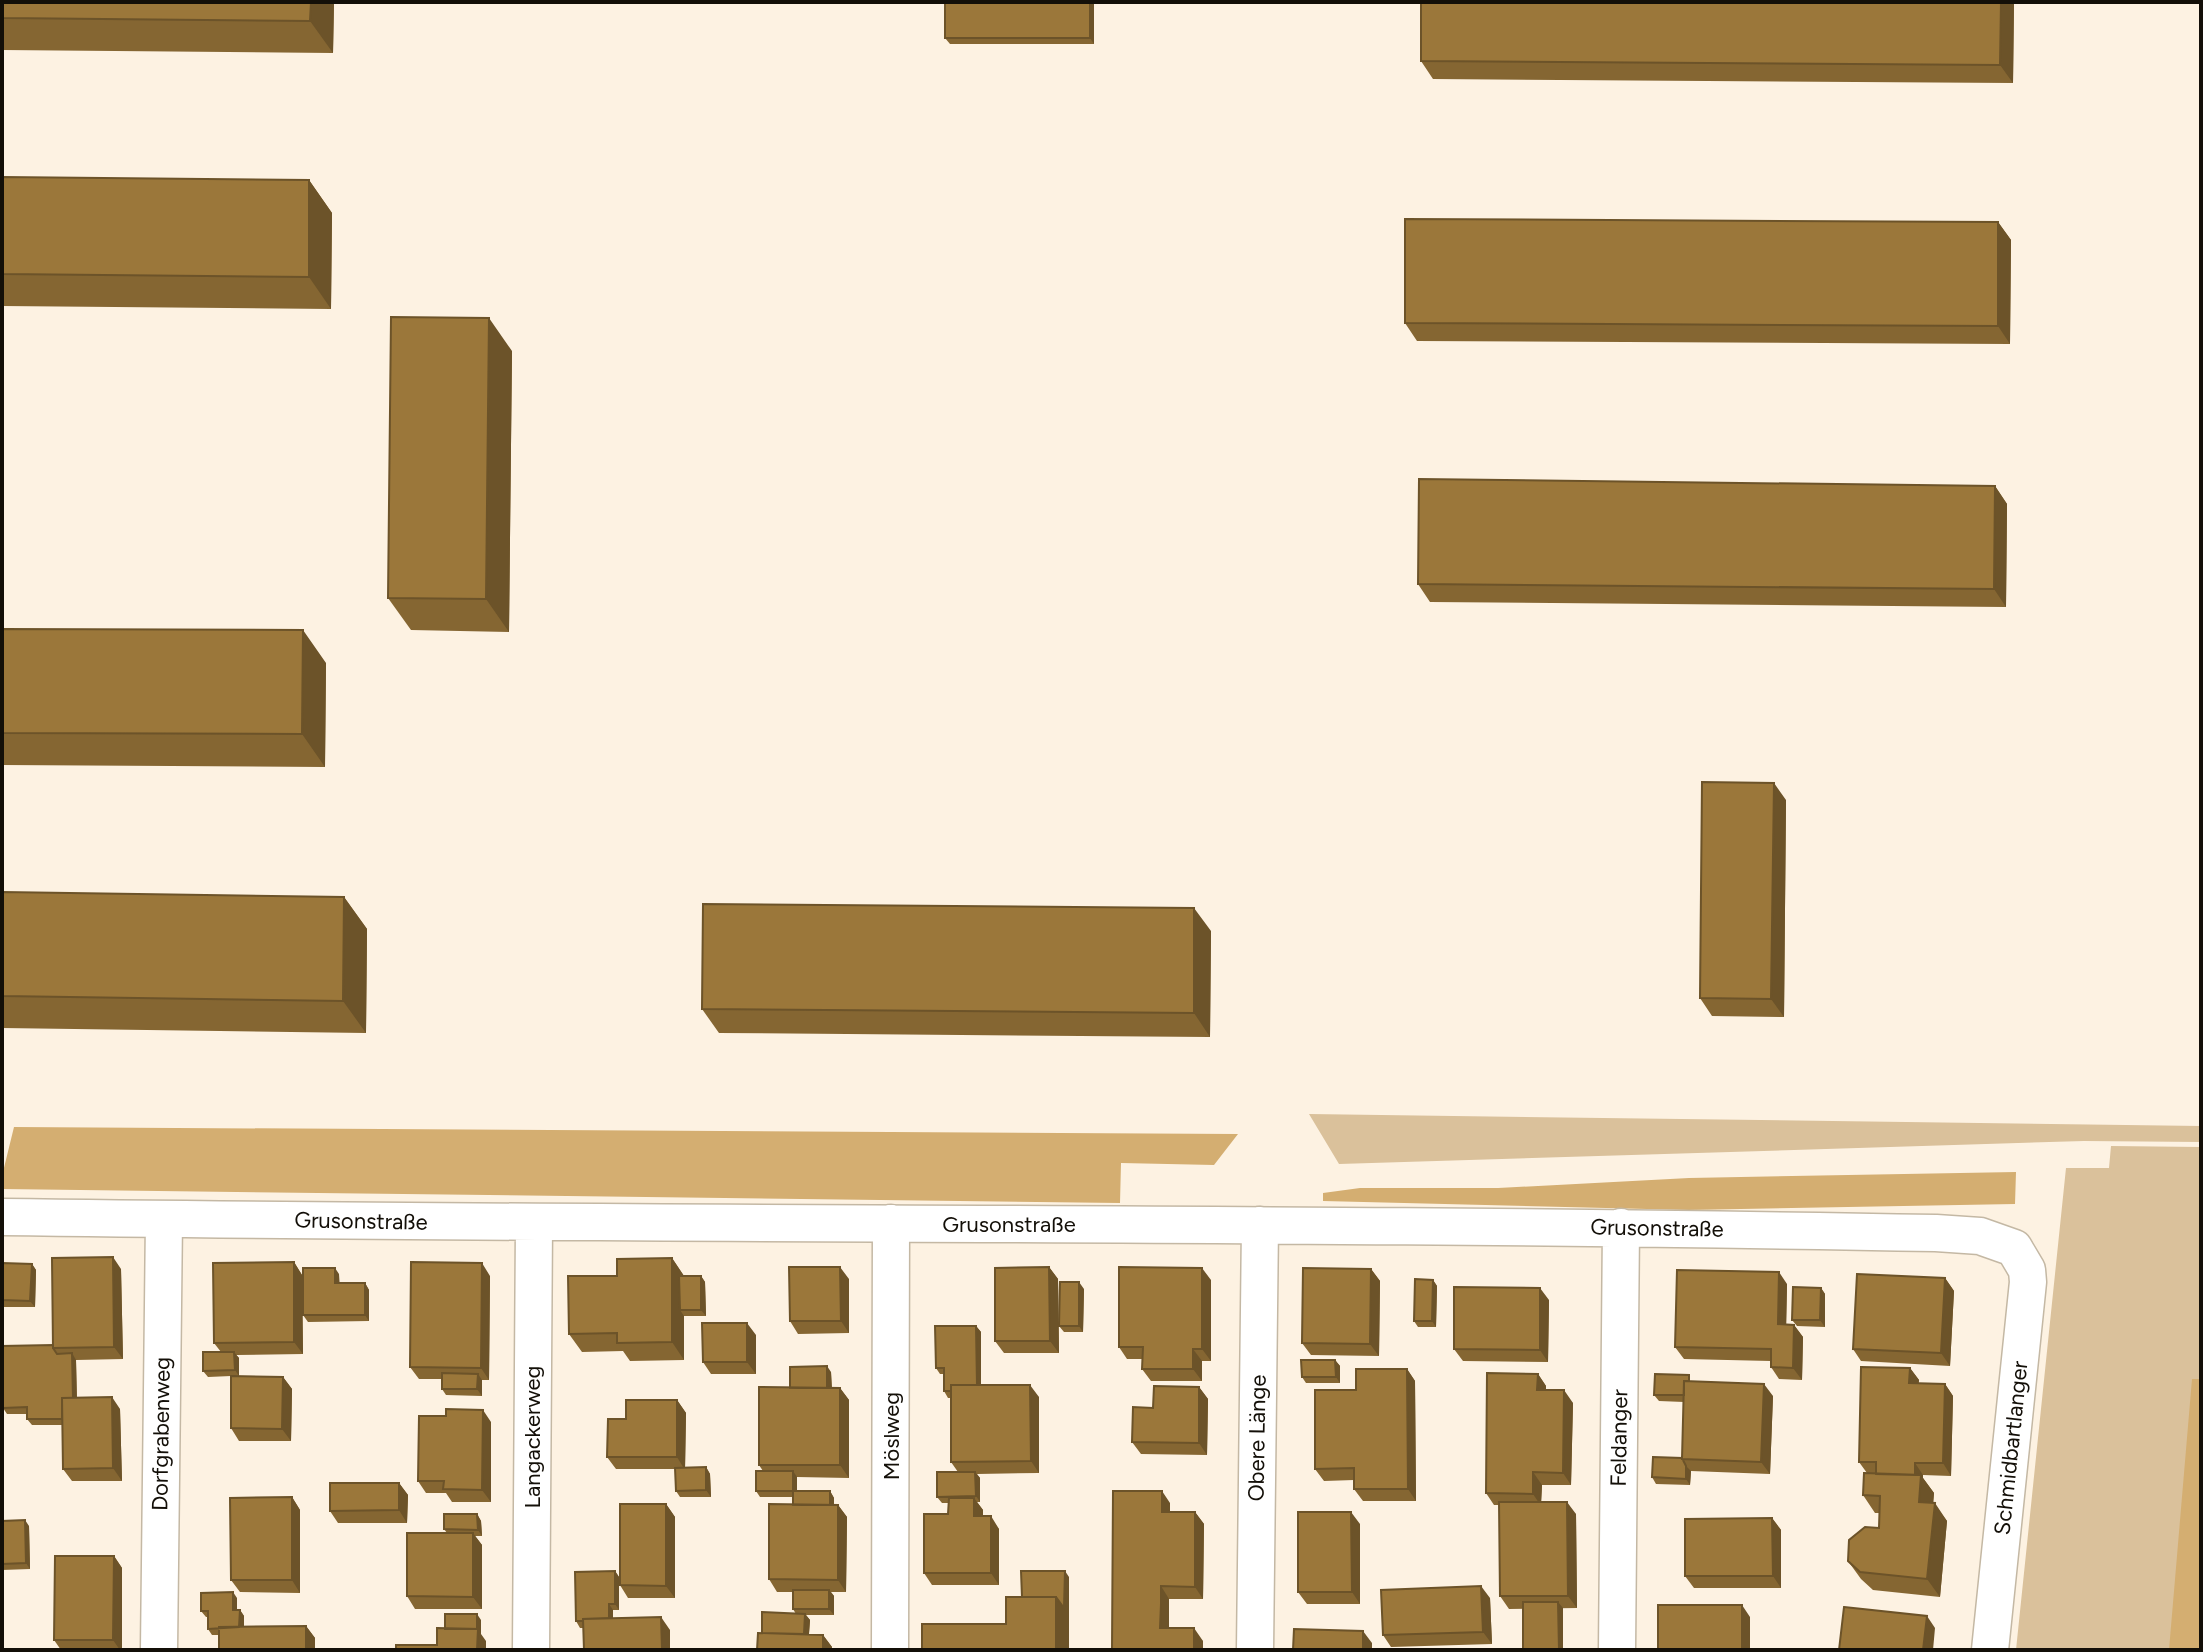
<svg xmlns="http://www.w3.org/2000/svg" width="2203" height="1652" font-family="Figtree,sans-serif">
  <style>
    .green { fill: #dac19b }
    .forest { fill: #d4ae71 }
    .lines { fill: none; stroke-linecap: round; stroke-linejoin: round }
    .street-casing { stroke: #c4b8a4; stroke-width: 39 }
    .street { stroke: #fff; stroke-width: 36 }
    .wall { fill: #856632 }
    .shaded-wall { fill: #6c5329 }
    .building { fill: #9b773a; stroke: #6c5329; stroke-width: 2 }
    .labels { text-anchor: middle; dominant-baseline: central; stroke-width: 6; stroke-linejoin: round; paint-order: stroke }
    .street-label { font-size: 22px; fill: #130f08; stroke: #fff }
  </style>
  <rect width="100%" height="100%" fill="#fdf2e2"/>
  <path class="green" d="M1309,1114L2201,1126V1142L2084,1141L1339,1164Z
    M2111,1146L2201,1147V1650H2016L2066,1168H2109Z"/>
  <path class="forest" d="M14,1127L1238,1134L1214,1165L1121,1163L1120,1203L2,1189V1176Z
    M2016,1172L2015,1204L1688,1210L1323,1201V1193L1360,1188H1498L1689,1178Z
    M2192,1379H2201V1650H2169Z"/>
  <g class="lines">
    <g class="street-casing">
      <path id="street" d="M2,1217C647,1226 1291,1221 1936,1233L1980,1236L2014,1248L2027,1270L2028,1282L1990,1650
        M159,1650L164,1219
        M531,1650L534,1224
        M890,1650L891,1223
        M1255,1650L1260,1225
        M1617,1650L1621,1227"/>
    </g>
    <use href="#street" class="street"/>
  </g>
  <path class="wall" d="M2,2H334L333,53L2,50Z
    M1094,2V44H950L945,38Z
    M1421,2H2014L2013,83L1433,79L1421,61Z
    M2,177L309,180L332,213L331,309L2,306Z
    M1998,222L2011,240L2010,344L1417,341L1405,323Z
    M512,351L509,632L411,630L388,598Z
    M1995,486L2007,504L2006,607L1430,602L1418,584Z
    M2,629L326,663L325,767L2,765Z
    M1786,800L1784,1017L1712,1016L1700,998Z
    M2,892L344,897L367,929L366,1033L2,1028Z
    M1211,931L1210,1037L719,1033L702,1009Z
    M672,1258L684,1276H701L705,1282L706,1316H684V1360L630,1361L623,1351L582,1352L569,1334Z
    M294,1262L302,1275L303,1354L236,1355L239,1358V1376L283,1377L292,1389L291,1441H239L231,1428V1376L208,1377L203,1371L221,1352L214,1343Z
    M2,1263L32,1264L36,1270L35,1307H2Z
    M1049,1267L1058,1279L1059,1353H1004L995,1341Z
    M121,1269L123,1359L76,1360L77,1398L120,1409L122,1481H72L63,1469V1425H32L27,1419V1414H7L3,1408L53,1345Z
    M1371,1269L1380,1281L1379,1356L1311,1355L1302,1343Z
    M339,1274V1283H365L369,1290V1321L308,1322L303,1315Z
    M490,1276L489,1380H482V1396L446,1395L442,1389V1379H419L410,1367Z
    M1945,1278L1954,1291L1950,1366L1861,1361L1853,1349Z
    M849,1279V1333L798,1334L790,1321Z
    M1211,1280V1361H1202V1381H1151L1142,1369L1143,1359H1127L1119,1347Z
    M1433,1280L1437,1286L1436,1327H1418L1414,1321Z
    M1787,1284L1786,1325H1794L1803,1337L1802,1380L1779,1379L1771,1367V1361L1684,1359L1675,1347Z
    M1821,1288L1825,1294V1327L1797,1326L1792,1320Z
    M1084,1289L1083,1332H1064L1059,1326Z
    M1549,1300L1548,1362L1463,1361L1454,1349Z
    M976,1326L981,1332V1385L1039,1397V1473L977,1474L980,1478V1502H977L983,1510V1516L999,1529V1585H932L924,1573L948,1514V1503H942L937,1497L958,1472L951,1462V1398H948L944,1391V1374H940L936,1368Z
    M756,1335V1374H711L703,1362Z
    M1335,1360L1340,1366V1383H1306L1302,1377Z
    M1910,1368L1919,1380L1918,1383L1945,1384L1953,1396L1951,1476L1923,1475V1478L1934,1493L1933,1503L1947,1521L1940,1597L1873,1590L1861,1579L1848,1561L1879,1528L1880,1513H1875L1863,1495L1867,1473L1859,1462Z
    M1407,1369L1415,1381L1416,1501H1363L1354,1489V1480L1324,1481L1315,1469L1356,1390Z
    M831,1372L832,1388H840L849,1400V1478L797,1477V1491H830L834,1498V1505H838L847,1517L846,1592H831L834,1596V1615H806L810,1620L809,1634L823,1635L832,1647V1650H757L762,1633L796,1614L793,1609V1592H777L769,1579L793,1505V1497H760L756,1491L763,1471L759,1465L790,1388Z
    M1538,1374L1546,1386V1390L1573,1403L1571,1485H1542L1541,1502L1576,1514L1577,1608L1509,1609L1500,1596L1499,1505H1494L1486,1493Z
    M1693,1381L1773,1396L1770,1474L1691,1471L1690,1485L1656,1484L1652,1477L1682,1458L1684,1402L1659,1401L1654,1395Z
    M1199,1387L1208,1399L1207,1455L1141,1454L1132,1442L1153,1408Z
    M677,1400L686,1413L685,1468L706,1467L710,1474L711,1497H680L676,1491L675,1469H616L607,1457L626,1419Z
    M491,1422V1502H452L446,1493H426L418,1481Z
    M399,1483L408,1495L407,1523H338L330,1511Z
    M292,1497L300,1510V1593L240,1592L231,1580Z
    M1170,1503V1512H1195L1204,1524L1203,1599H1169V1628L1203,1641V1650H1112Z
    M666,1504L675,1517V1598H628L620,1585Z
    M477,1514L481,1521L482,1536H475L482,1545V1609H415L407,1596L447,1533L444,1529Z
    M1772,1518L1781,1530V1588H1694L1685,1576Z
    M2,1521L29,1526L30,1569L2,1570Z
    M1360,1524V1604H1307L1298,1592Z
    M114,1556L122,1568V1650H61L54,1640Z
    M615,1571L619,1577V1610H613V1618L670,1630V1650H584V1628H580L576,1621Z
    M237,1598V1610H240L244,1616V1627L306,1626L315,1638V1650H219V1635H212L208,1629V1617H206L201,1611Z
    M1490,1598L1492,1644L1391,1647L1383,1635Z"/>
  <path class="shaded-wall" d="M311,2H334L333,53L310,21Z
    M1090,2H1094V44L1090,38Z
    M2001,2H2014L2013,83L2000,65Z
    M309,180L332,213L331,309L309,277Z
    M1998,222L2011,240L2010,344L1998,326Z
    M489,318L512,351L509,632L486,599Z
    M1995,486L2007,504L2006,607L1994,589Z
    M303,630L326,663L325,767L302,734Z
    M1774,783L1786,800L1784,1017L1771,999Z
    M344,897L367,929L366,1033L343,1001Z
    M1194,908L1211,931L1210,1037L1194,1013Z
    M113,1257L121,1269L123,1359L114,1347Z
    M672,1258L684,1276L680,1310L684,1316V1360L672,1342Z
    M294,1262L302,1275L303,1354L294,1342Z
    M482,1263L490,1276L489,1380L481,1368Z
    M32,1264L36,1270L35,1307L30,1301Z
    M840,1267L849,1279V1333L841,1321Z
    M1049,1267L1058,1279L1059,1353L1050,1341Z
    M335,1268L339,1274L340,1289L335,1283Z
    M1202,1268L1211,1280V1361L1202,1349Z
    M1371,1269L1380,1281L1379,1356L1370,1344Z
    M1779,1272L1787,1284L1786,1336L1778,1324Z
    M701,1276L705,1282L706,1316L701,1310Z
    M1945,1278L1954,1291L1950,1366L1941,1353Z
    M1433,1280L1437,1286L1436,1327L1432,1321Z
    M1079,1282L1084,1289L1083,1332L1079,1326Z
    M365,1283L369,1290V1321L365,1315Z
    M1540,1288L1549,1300L1548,1362L1540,1350Z
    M1821,1288L1825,1294V1327L1820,1320Z
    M747,1323L756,1335V1374L747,1362Z
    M1794,1325L1803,1337L1802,1380L1793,1368Z
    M976,1326L981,1332V1397L977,1391Z
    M1193,1349L1202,1361V1381L1193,1369Z
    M234,1352L239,1358V1376L235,1370Z
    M72,1353L76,1360L77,1410L73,1404Z
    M1335,1360L1340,1366V1383L1336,1377Z
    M827,1366L831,1372L832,1396L827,1390Z
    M1910,1368L1919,1380L1918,1395L1909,1383Z
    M1407,1369L1415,1381L1416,1501L1408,1489Z
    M478,1374L482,1380V1396L477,1389Z
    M1538,1374L1546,1386V1402L1537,1390Z
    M283,1377L292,1389L291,1441L282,1429Z
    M1764,1384L1773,1396L1770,1474L1761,1462Z
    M1945,1384L1953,1396L1951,1476L1943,1463Z
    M1030,1385L1039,1397V1473L1031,1461Z
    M1199,1387L1208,1399L1207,1455L1199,1443Z
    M840,1388L849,1400V1478L840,1465Z
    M1564,1390L1573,1403L1571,1485L1563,1473Z
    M112,1397L120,1409L122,1481L113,1468Z
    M677,1400L686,1413L685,1470L677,1457Z
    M483,1410L491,1422V1502L482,1490Z
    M1915,1463L1923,1475V1478L1934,1493L1932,1520L1919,1502L1914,1481Z
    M1686,1466L1691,1471L1690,1485L1686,1479Z
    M706,1467L710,1474L711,1497L706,1490Z
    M793,1471L797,1477V1497L793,1491Z
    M975,1472L980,1478V1502L976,1496Z
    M1533,1472L1542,1485L1541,1506L1533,1494Z
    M399,1483L408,1495L407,1523L399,1510Z
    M830,1491L834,1498V1517L830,1511Z
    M1162,1491L1170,1503V1524L1162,1512Z
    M292,1497L300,1510V1593L292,1580Z
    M974,1498L983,1510V1528L974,1516Z
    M1567,1502L1576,1514L1577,1608L1568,1596Z
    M1935,1503L1947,1521L1940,1597L1927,1579Z
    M666,1504L675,1517V1598L666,1586Z
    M838,1505L847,1517L846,1592L838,1580Z
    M1195,1512L1204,1524L1203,1599L1195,1587Z
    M1351,1512L1360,1524V1604L1352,1592Z
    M477,1514L481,1521L482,1536L478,1530Z
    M991,1516L999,1529V1585L991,1573Z
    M1772,1518L1781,1530V1588L1773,1576Z
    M25,1520L29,1526L30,1569L26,1563Z
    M473,1533L482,1545V1609L473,1597Z
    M114,1556L122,1568V1650H120L113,1640Z
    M615,1571L619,1577V1610L615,1604Z
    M1065,1571L1069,1577V1650H1056V1597Z
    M1161,1586L1169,1599V1640L1160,1628Z
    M1481,1586L1490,1598L1492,1644L1483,1632Z
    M829,1590L834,1596V1615L829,1609Z
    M233,1592L237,1598V1616L233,1610Z
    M1558,1602L1563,1608V1650H1559Z
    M609,1604L613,1610V1627L609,1621Z
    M1742,1605L1750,1617V1650H1742Z
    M240,1610L244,1616V1635L239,1629Z
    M477,1614L481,1620V1634L486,1641V1650H477Z
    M805,1614L810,1620L808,1646L804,1640Z
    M1927,1616L1935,1628L1933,1650H1923Z
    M661,1617L670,1630V1650H662Z
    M306,1626L315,1638V1650H306Z
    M1194,1628L1203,1641V1650H1194Z
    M1363,1631L1372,1643V1650H1363Z
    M823,1635L832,1647V1650H823Z"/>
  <path class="building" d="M2,2H311L310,21L2,18Z
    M945,2H1090V38H945Z
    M1421,2H2001L2000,65L1421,61Z
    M2,177L309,180V277L2,274Z
    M1405,219L1998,222V326L1405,323Z
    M391,317L489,318L486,599L388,598Z
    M1419,479L1995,486L1994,589L1418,584Z
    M2,629L303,630L302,734L2,733Z
    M1702,782L1774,783L1771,999L1700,998Z
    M2,892L344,897L343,1001L2,996Z
    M703,904L1194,908V1013L702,1009Z
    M113,1257L114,1347L53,1348L52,1258Z
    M672,1258V1342L617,1343V1333L569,1334L568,1276H617V1259Z
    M294,1262V1342L214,1343L213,1263Z
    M411,1262L482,1263L481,1368L410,1367Z
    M2,1263L32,1264L30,1301L2,1300Z
    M789,1267H840L841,1321H790Z
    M1049,1267L1050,1341H995V1268Z
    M1119,1267L1202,1268V1349H1193V1369H1142L1143,1347H1119Z
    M303,1268H335V1283H365V1315H303Z
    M1303,1268L1371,1269L1370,1344L1302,1343Z
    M1677,1270L1779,1272L1778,1324L1794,1325L1793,1368L1771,1367V1349L1675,1347Z
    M1857,1274L1945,1278L1941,1353L1853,1349Z
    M679,1276H701V1310H680Z
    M1415,1279L1433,1280L1432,1321H1414Z
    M1060,1282H1079V1326H1059Z
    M1454,1287L1540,1288V1350L1454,1349Z
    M1793,1287L1821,1288L1820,1320H1792Z
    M702,1323H747V1362H703Z
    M935,1326H976L977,1385H951V1391H944V1368H936Z
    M53,1345V1348L57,1354L72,1353L73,1398H62V1419H27V1407L3,1408L2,1346Z
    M203,1352H234L235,1370L203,1371Z
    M1301,1360H1335L1336,1377H1302Z
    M827,1366V1388H790V1367Z
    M1861,1367L1910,1368L1909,1383L1945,1384L1943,1463H1915V1475L1876,1474V1462H1859Z
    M1356,1369H1407L1408,1489H1354V1468L1315,1469V1390H1356Z
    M442,1373L478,1374L477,1389H442Z
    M1487,1373L1538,1374L1537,1390H1564L1563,1473L1533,1472V1494L1486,1493Z
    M1655,1374L1689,1375V1381H1684V1395H1654Z
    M231,1376L283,1377L282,1429L231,1428Z
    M1684,1381L1764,1384L1761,1462L1682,1459Z
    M951,1385H1030L1031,1461L951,1462Z
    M1154,1386L1199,1387V1443L1132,1442L1133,1407L1153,1408Z
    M759,1387L840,1388V1465H759Z
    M112,1397L113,1468L63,1469L62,1398Z
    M626,1400H677V1457H607L608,1419H626Z
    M446,1409L483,1410L482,1490L443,1489L444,1481H418L419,1416H446Z
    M1653,1457L1682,1458L1686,1466V1479L1652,1477Z
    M706,1467V1490L676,1491L675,1468Z
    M756,1471H793V1491H756Z
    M937,1472H975L976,1496L937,1497Z
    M1864,1473L1921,1475L1919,1502L1935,1503L1927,1579L1860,1572L1848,1561L1849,1540L1865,1527L1879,1528L1880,1496L1863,1495Z
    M330,1483H399V1510L330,1511Z
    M793,1491H830V1505H793Z
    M1113,1491H1162V1512H1195V1587L1161,1586V1604L1160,1628H1194V1650H1112Z
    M292,1497V1580H231L230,1498Z
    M949,1498H974V1516H991V1573H924V1514H948Z
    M1499,1502H1567L1568,1596H1500Z
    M620,1504H666V1586L620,1585Z
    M769,1504L838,1505V1580L769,1579Z
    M1298,1512H1351L1352,1592H1298Z
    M444,1514H477L478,1530L444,1529Z
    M1772,1518L1773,1576H1685V1519Z
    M25,1520L26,1563L2,1564V1521Z
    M407,1533H473V1597L407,1596Z
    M55,1556H114L113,1640H54Z
    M615,1571V1604H609V1618L583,1619V1621H576L575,1572Z
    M1021,1571H1065L1064,1608L1056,1597H1022Z
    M1481,1586L1483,1632L1383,1635L1381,1590Z
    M793,1590H829V1609H793Z
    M233,1592V1610H240L239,1627L208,1629V1611H201V1593Z
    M1006,1597H1056V1650H922V1624H1006Z
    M1523,1602H1558L1559,1650H1523Z
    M1658,1605H1742V1650H1658Z
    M1844,1607L1927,1616L1923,1650H1839Z
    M762,1612L805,1614L804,1634L762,1633Z
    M445,1614H477V1629H445Z
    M661,1617L662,1650H584L583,1619Z
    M306,1626V1650H219V1627Z
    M437,1628L478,1629L477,1650H396V1645H437Z
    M1294,1629L1363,1631V1650H1293Z
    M758,1633L823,1635V1650H757Z"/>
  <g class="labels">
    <g class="street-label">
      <text transform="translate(361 1221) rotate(1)">Grusonstraße</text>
      <text x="1009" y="1224">Grusonstraße</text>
      <text transform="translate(1657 1228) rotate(1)">Grusonstraße</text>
      <text transform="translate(161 1434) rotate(-89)">Dorfgrabenweg</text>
      <text transform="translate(891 1436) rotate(-90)">Möslweg</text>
      <text transform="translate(532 1437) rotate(-90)">Langackerweg</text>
      <text transform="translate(1257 1438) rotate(-89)">Obere Länge</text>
      <text transform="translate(1619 1438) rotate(-89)">Feldanger</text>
      <text transform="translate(2011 1448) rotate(-84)">Schmidbartlanger</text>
    </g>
  </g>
  <rect width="2203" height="1652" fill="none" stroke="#130f08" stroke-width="8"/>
</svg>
